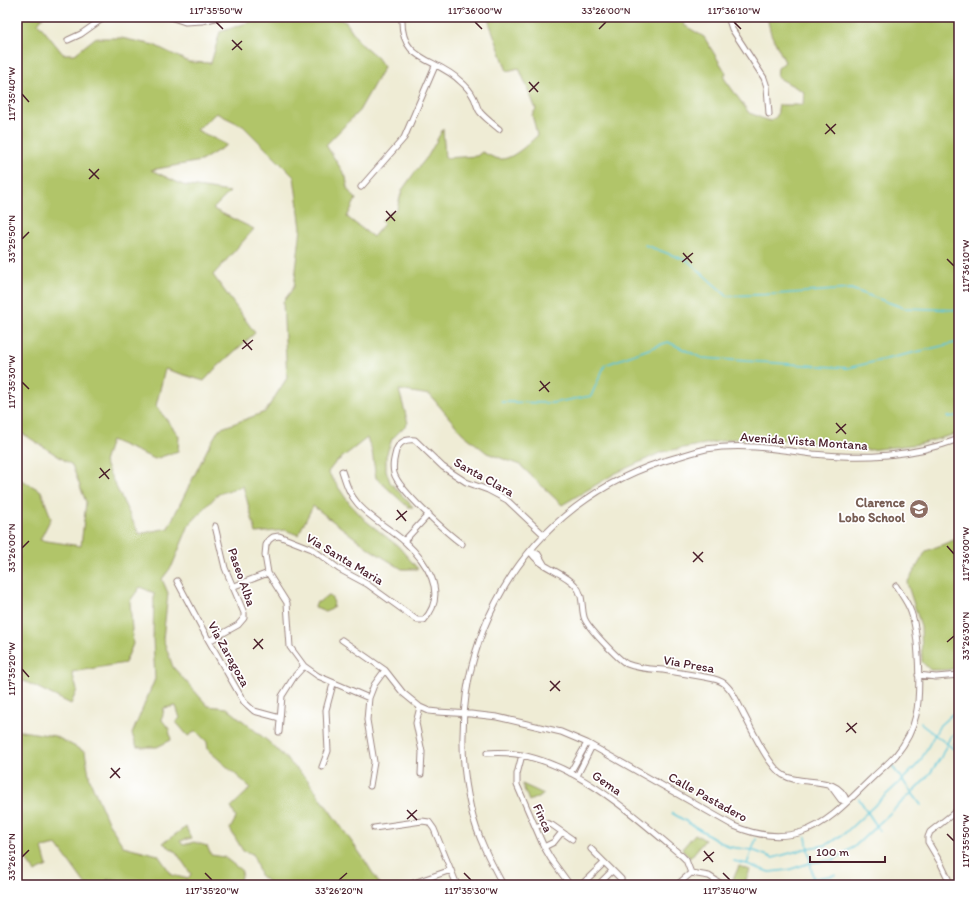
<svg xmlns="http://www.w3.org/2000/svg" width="976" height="902" font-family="Itim,sans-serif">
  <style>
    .green { fill: #b1c569; stroke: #7e724a; fill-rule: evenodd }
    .forest { fill: #8caa5d; stroke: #6b6444 }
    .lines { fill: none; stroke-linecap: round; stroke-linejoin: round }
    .stream { stroke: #5ec7da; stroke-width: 1.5 }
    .minor-casing { stroke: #9c8680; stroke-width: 7 }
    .minor { stroke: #fff; stroke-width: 5 }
    .ticks { fill: none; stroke: #4a1f2b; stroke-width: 1.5 }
    .labels { text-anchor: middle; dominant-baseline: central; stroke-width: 3.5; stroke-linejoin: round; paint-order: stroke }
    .street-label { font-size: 13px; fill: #4a1f2b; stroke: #fff }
    .education-label { font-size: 13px; font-weight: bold; fill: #785e54; stroke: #fff; text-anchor: end }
    .neatline { fill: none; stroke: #4a1f2b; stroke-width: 1.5 }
    .ticks-label { font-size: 10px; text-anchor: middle; fill: #4a1f2b }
  </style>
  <rect width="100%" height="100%" fill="#fff"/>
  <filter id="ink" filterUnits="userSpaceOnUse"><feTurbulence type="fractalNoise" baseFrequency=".025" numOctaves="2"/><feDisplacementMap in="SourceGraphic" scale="8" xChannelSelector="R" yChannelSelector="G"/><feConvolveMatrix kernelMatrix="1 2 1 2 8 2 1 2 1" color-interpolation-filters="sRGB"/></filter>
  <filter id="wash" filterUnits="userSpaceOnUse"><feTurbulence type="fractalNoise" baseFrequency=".012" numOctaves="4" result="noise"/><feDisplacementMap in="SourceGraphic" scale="16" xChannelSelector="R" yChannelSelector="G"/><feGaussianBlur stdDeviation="0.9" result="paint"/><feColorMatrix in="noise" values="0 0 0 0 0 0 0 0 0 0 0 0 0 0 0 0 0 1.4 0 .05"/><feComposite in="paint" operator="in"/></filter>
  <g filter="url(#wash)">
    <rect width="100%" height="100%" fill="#efecd5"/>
    <path class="green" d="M17,17H43L38,23L63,54H75L95,38H121L154,45L189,62L211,63L220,32L264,17H334L346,22L360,43L377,57L384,67L359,111L326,145L346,177L348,190L356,199L347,217L373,237L384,224L381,221L392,211L397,209L402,190L415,172L428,156L443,129L445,158L477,156L482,152C487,154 495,159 500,159C512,160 528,144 537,136L535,126L532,115L536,109L519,68L507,71L489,22L490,17H684V25L704,37L726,73L724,78L749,113C757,115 763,120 771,121L777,116L779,105H803L804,92L777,77L778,68L785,62L771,34L767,17H952L959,18V433L920,444L869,450L788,440L732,439L662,452L616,473L562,505L520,465L487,453L462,433L430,395L399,390L408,423L392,439L386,456V470L390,482L413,507H408L376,478L372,451L367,438L335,463L328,472L349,503L366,521L398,546L418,569H402L371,550L313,506L298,535L285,530L256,533L243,486L218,494L189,525L172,566L162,579L168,593L163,639L173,667L208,706L227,708L269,742L307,779L364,859L380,885H272L260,875L253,854L243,851L230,829L236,818L231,807L251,788L208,750L207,742L196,731L188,736L176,722L180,718L176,706L164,708L162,720L169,729L171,740L157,747H137L132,734L155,679L153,639L154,593L140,587L130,601L133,644L125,663L72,672L77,690L71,704L24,681L17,685V482L20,479L41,491L51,518L40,540L81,546L86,502L72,465L17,430ZM216,113L243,126L294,177L301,228L294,287L283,302L287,378L265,412L219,429L208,448L168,528L139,534L104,462L111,440L155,459L178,451L179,436L156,406L165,369L204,381L215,369L255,333L213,275L254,229L213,209L230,192L183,185L151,170L201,161L227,145L197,130Z
      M959,538V668L946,670H930L922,662L921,626L907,583L926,551Z
      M330,596C334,601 335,603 332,609L325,612L321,609L315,607L317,602H319L325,597Z
      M17,731H21L55,736L85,752L90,780L107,820L123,846L158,855L172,875L188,879L191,874L176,852L163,843L186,827L191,838L180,841L183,845L194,842L207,846L211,855L224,857L242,871L239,885H130L131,882L108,879L105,885H86L57,845L42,848L47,866L35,872L24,857L17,858Z
      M522,784L544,794L529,801Z
      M695,834L705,840L690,858L682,849Z
      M739,866L750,870L744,885H734L731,884Z"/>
    <path class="forest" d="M108,879L131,882L130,885H105Z"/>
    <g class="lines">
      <path class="stream" d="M645,245L688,261L727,296L777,294L851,289L904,308L959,310
        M501,402L552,403L591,396L605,365L668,342L702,358L848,368L959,342
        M947,417L959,416
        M921,722L922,725L959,753
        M953,744L959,739
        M892,766L921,805
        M859,799L880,831
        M672,813L729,847L752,850L773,858L808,848L826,845L845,833L902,780L919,763L940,725L959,708
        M806,837L813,878
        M734,861L747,864L769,872L788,870L810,863L833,860L854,847L920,785L931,772L941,757L950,737L959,730
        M747,864L756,839
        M804,880L835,875"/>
    </g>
  </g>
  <g filter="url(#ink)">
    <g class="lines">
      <g class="minor-casing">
        <path id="minor" d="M170,17L185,22L202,21L220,17
          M402,17C400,63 436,57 460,81C465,85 471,92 474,98C476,102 477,108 480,112C485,118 493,124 499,129
          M728,17L732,29L764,78L767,87L769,114
          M68,40L81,34L105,17
          M361,187L404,138L435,66
          M342,471C346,483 349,494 358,504C371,519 389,528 404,541C426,561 449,593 424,620H417L367,584L339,569L312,549L279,536L273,537L269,540L266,545L265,555L268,573L287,603L290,647L304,666L318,676L369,698
          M404,541L429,514
          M462,544C448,534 398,489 394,473C392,465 394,459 396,451C399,442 405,439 415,440L443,467L466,482L488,490L507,500L544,535
          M530,551C538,567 564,572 575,585C584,595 581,606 584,617C586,626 619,660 627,664C639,669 651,669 663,670C675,672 687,674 699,676C708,678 718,678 725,684C728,687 731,690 733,694C744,712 766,765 783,775C802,787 838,773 847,802
          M530,551L538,554L544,564
          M177,581L209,641L244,702L254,711L280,718
          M232,587L268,573
          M342,640L385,670L403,693L420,707L429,711L438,712L471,714L497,717L561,732L587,743L734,826C755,835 779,839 802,832C830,823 851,798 872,778C879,771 889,763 896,755C905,744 913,729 916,715C921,693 919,633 911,612C908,603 901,594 896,586
          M209,641L238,625L244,618V613L225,568L215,526
          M918,675L936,677L959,675
          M420,707L416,723L422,752L421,774
          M279,732L282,696L294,677L304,666
          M487,753C559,746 630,812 682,856L686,860L691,873
          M522,755L517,774V785L544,847L551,859L570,885
          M322,767L328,751L326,710L333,684
          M570,773L587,743
          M577,776L592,746
          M830,785L841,800L847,802
          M370,786L374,762L367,720L369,698L374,685L385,670
          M535,827L546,823L552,825L572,839
          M374,828L422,821L429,822L434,829L457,885
          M544,847L554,842L562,832
          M591,849L621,879
          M691,873L709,876L723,885
          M408,885L451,870
          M503,885C490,861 477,836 471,809C435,653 522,499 678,457C688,454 697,451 706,449C742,443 777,449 813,454C864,459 911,457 959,439
          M581,885L604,863
          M598,885L612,871
          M677,885L691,873
          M951,885L941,864L928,842V837L930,832L959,809"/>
      </g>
      <use href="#minor" class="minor"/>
    </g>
  </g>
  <path class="ticks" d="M216,22L223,29M475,22L482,29M734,22L741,29M599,29L606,22M232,40L242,50M232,50L242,41M529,82L538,92M529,92L539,82M22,94L29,102M826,124L835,134M825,134L836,124M89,169L99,179M89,179L99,169M386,211L395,221M386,221L396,211M22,239L29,232M683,253L692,263M947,259L954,266M682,262L693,253M243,340L252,350M242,349L253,340M540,381L549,392M22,382L29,389M539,391L550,382M836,423L846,434M836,433L846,424M100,468L109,479M99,478L110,469M397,510L406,521M396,520L407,511M947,546L954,554M22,548L29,541M693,552L703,562M693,562L703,552M254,639L263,649M947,642L954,636M253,649L263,639M22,669L29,677M550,681L560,691M550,691L560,681M847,723L856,733M846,732L857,723M111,768L120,778M110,778L120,768M407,810L417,820M407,819L417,810M947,834L954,841M704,851L713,862M22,857L29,850M703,861L714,852M205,873L212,880M464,873L471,880M723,873L730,880M339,880L347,873"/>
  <defs>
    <g id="school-disc" transform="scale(1)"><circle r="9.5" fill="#8d6e63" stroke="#fff"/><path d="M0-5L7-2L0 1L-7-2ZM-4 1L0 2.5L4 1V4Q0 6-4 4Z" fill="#fff"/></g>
  </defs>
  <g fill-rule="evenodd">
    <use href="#school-disc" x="919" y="509"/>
  </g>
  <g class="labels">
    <g class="street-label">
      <text transform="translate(804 441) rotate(4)">Avenida Vista Montana</text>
      <text transform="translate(484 477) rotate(29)">Santa Clara</text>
      <text transform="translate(345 559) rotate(31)">Via Santa Maria</text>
      <text transform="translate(242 577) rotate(71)">Paseo Alba</text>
      <text transform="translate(229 654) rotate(61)">Via Zaragoza</text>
      <text transform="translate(689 664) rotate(10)">Via Presa</text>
      <text transform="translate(607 783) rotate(35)">Gema</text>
      <text transform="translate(708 797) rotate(29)">Calle Pastadero</text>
      <text transform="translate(543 818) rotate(66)">Finca</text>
    </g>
    <g class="education-label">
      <text x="905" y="502">Clarence<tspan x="905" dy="15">Lobo School</tspan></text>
    </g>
  </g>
  <rect width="976" height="902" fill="none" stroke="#fff" stroke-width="44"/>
  <path d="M810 856v6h75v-6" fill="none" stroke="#4a1f2b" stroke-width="2"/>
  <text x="816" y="856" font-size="12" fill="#4a1f2b" stroke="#ffffff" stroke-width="3" paint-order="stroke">100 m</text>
  <rect x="22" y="22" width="932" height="858" class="neatline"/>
  <g class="ticks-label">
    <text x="216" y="14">117°35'50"W</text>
    <text x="475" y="14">117°36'00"W</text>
    <text x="606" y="14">33°26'00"N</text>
    <text x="734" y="14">117°36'10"W</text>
    <text transform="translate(11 94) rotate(-90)" y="4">117°35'40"W</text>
    <text transform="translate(11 239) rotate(-90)" y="4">33°25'50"N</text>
    <text transform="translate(965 266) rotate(-90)" y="4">117°36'10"W</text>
    <text transform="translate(11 382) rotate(-90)" y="4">117°35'30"W</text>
    <text transform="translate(11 548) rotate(-90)" y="4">33°26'00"N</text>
    <text transform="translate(965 554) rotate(-90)" y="4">117°36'00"W</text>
    <text transform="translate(965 636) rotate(-90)" y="4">33°26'30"N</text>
    <text transform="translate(11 669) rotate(-90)" y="4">117°35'20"W</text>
    <text transform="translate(965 841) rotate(-90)" y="4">117°35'50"W</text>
    <text transform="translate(11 857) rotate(-90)" y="4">33°26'10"N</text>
    <text x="212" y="894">117°35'20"W</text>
    <text x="339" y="894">33°26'20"N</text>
    <text x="471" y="894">117°35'30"W</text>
    <text x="730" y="894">117°35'40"W</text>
  </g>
</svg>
